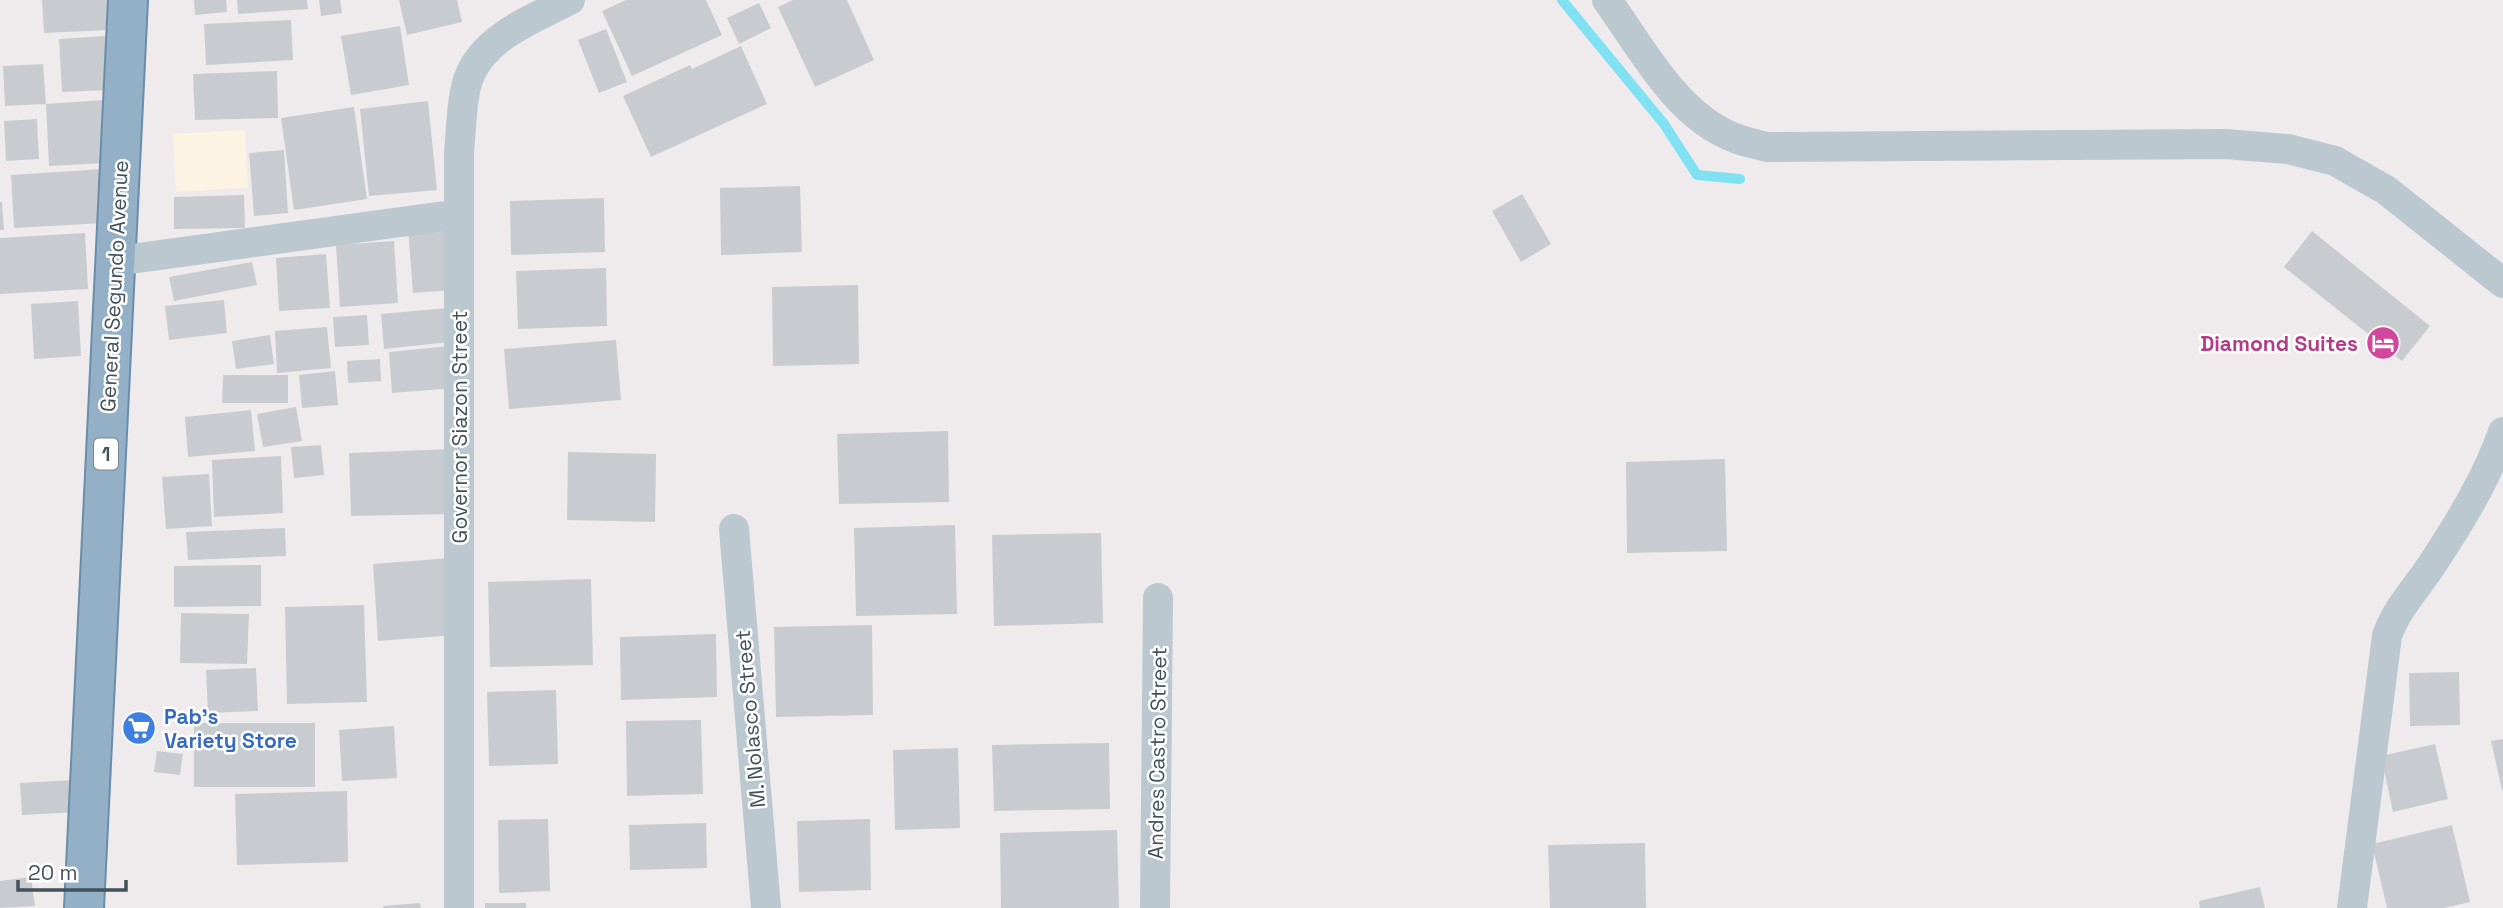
<svg xmlns="http://www.w3.org/2000/svg" width="2503" height="908" font-family="'Space Grotesk',sans-serif">
  <style>
    .commercial { fill: #fdf3e2 }
    .lines { fill: none; stroke-linecap: round; stroke-linejoin: round }
    .stream { stroke: #7fe1f2; stroke-width: 10 }
    .building { fill: #c8ccd1 }
    .trunk-casing { stroke: #6a8dab; stroke-width: 42 }
    .minor { stroke: #bbc8d0; stroke-width: 30 }
    .trunk { stroke: #94b0c6; stroke-width: 38 }
    .labels { text-anchor: middle; dominant-baseline: central; stroke-width: 5; stroke-linejoin: round; paint-order: stroke }
    .shield { fill: #fff; stroke: #7b858c; stroke-width: 2 }
    .shield-label { font-size: 19px; font-weight: bold; fill: #43515a }
    .street-label { font-size: 21px; fill: #43515a; stroke: #fff }
    .hotel-label { font-size: 21px; font-weight: bold; fill: #b23c85; stroke: #fff; text-anchor: end }
    .shop-label { font-size: 21px; font-weight: bold; fill: #366cbe; stroke: #fff; text-anchor: start }
  </style>
  <rect width="100%" height="100%" fill="#efebec"/>
  <path class="commercial" d="M245,130L248,188L176,192L173,134Z"/>
  <g class="lines">
    <path class="stream" d="M1562,0L1664,124L1697,175L1740,179"/>
  </g>
  <path class="building" d="M42,0H108L110,30L44,33Z
    M194,0H226L227,12L195,15Z
    M237,0H307L308,9L238,14Z
    M319,0H340L342,13L321,16Z
    M399,0H457L462,22L407,35Z
    M626,0H706L722,35L632,76L602,11Z
    M793,0H847L874,60L815,87L778,7Z
    M759,3L771,28L739,44L727,18Z
    M291,20L293,60L206,65L204,24Z
    M400,26L409,85L351,95L341,36Z
    M606,29L627,82L599,93L578,40Z
    M106,36L109,90L62,92L59,39Z
    M741,46L767,104L651,157L623,96L690,65L692,69Z
    M43,64L46,104L104,100L107,163L49,166L46,104L5,106L3,66Z
    M277,71L278,118L195,120L193,74Z
    M428,101L437,190L369,196L360,109Z
    M354,107L367,199L294,210L281,118Z
    M37,119L39,159L6,161L4,121Z
    M284,150L288,213L254,216L249,153Z
    M103,169L105,223L14,228L11,175Z
    M800,186L802,252L721,255L720,188Z
    M1522,194L1551,244L1521,262L1492,211Z
    M244,195L245,228L174,229V197Z
    M604,198L605,252L511,255L510,201Z
    M0,202H2L4,230H0Z
    M448,225L453,290L413,293L408,228Z
    M2312,231L2430,326L2402,361L2284,267Z
    M85,233L88,289L0,294V238Z
    M394,241L398,303L340,307L336,245Z
    M326,254L330,308L279,311L276,258Z
    M252,262L257,285L174,301L169,277Z
    M606,268L607,326L518,329L516,271Z
    M858,285L859,364L773,366L772,287Z
    M224,300L227,333L169,340L165,306Z
    M78,301L81,356L34,359L31,304Z
    M447,308L450,342L384,349L381,314Z
    M367,315L369,345L335,347L333,317Z
    M327,327L331,368L277,373L275,331Z
    M270,335L274,364L236,369L232,341Z
    M616,340L621,400L509,409L504,349Z
    M450,346L455,388L392,393L389,352Z
    M380,359L381,381L348,383L347,361Z
    M335,371L338,405L302,408L299,375Z
    M223,375H288V403H222Z
    M296,407L302,441L263,447L257,414Z
    M251,410L255,451L188,457L185,417Z
    M948,431L949,502L839,504L837,434Z
    M321,445L324,475L294,478L291,447Z
    M453,449L454,514L351,516L349,453Z
    M568,452L656,454L655,522L567,520Z
    M281,456L283,513L214,517L212,460Z
    M1725,459L1727,551L1627,553L1626,462Z
    M209,474L212,526L166,529L162,477Z
    M955,525L957,614L856,616L854,528Z
    M285,528L286,556L188,560L186,532Z
    M1101,533L1103,623L994,626L992,535Z
    M450,558L456,635L378,641L373,564Z
    M261,565V606L174,607V566Z
    M591,579L593,665L490,667L488,582Z
    M364,605L367,702L287,704L285,607Z
    M181,613L249,614L247,664L180,663Z
    M872,625L873,715L776,717L774,627Z
    M716,634L717,697L621,700L620,637Z
    M256,668L258,711L208,713L206,670Z
    M2459,672L2460,725L2410,726L2409,673Z
    M556,690L558,764L489,766L487,692Z
    M701,720L703,794L627,796L626,721Z
    M194,723H315V787H194Z
    M394,726L397,778L342,781L339,730Z
    M2503,739V790H2502L2491,741Z
    M1109,743L1110,809L994,811L992,745Z
    M2435,744L2448,799L2393,812L2381,756Z
    M958,748L960,828L895,830L893,750Z
    M157,751L183,754L180,775L154,772Z
    M74,780L76,812L22,815L20,783Z
    M347,791L348,862L237,865L235,794Z
    M548,819L550,891L499,893L498,820Z
    M870,819L871,890L799,892L797,821Z
    M706,823L707,868L630,870L629,825Z
    M2452,825L2470,902L2444,908H2387L2372,844Z
    M1117,830L1119,908H1001L1000,833Z
    M1645,843L1646,908H1550L1548,845Z
    M31,877L35,906L0,908V881Z
    M2260,887L2265,908H2200L2199,901Z
    M420,903L421,908H383V906Z
    M485,903H526V908H485Z"/>
  <g class="lines">
    <g class="trunk-casing">
      <path id="trunk" d="M84,908L128,0"/>
    </g>
    <path class="minor" d="M1607,0C1641,47 1677,117 1735,138C1745,142 1756,144 1766,147L2225,144L2288,149L2335,161L2386,190L2503,283
      M116,261L459,214
      M734,529L766,908
      M459,908V152C461,132 461,112 465,92C473,41 529,21 570,0
      M1155,908L1158,598
      M2352,908L2387,636C2397,607 2417,588 2433,563C2460,522 2487,478 2503,432"/>
    <use href="#trunk" class="trunk"/>
  </g>
  <defs>
    <g id="hotel-disc" transform="scale(1.75)"><circle r="9.5" fill="#d1479c" stroke="#fff"/><path d="M-6-4.5h1.5V1H6V5H4.5V3h-9V5H-6ZM-4 0a1.8 1.8 0 1 1 3.6 0ZM.5 0V-2.5h3Q6-2.5 6 0Z" fill="#fff"/></g>
    <g id="supermarket-disc" transform="scale(1.75)"><circle r="9.5" fill="#3f7fe0" stroke="#fff"/><path d="M-6-5.5h2.5l.6 2H6L4.5 2H-2.5L-4.4-4H-6ZM-1.5 3.2a1.3 1.3 0 1 0 .1 0ZM3 3.2a1.3 1.3 0 1 0 .1 0Z" fill="#fff"/></g>
  </defs>
  <g fill-rule="evenodd">
    <use href="#hotel-disc" x="2383" y="343"/>
    <use href="#supermarket-disc" x="139" y="728"/>
  </g>
  <g class="labels">
    <rect class="shield" x="94" y="438.5" width="24" height="31" rx="5"/>
    <g class="shield-label">
      <text x="106" y="454">1</text>
    </g>
    <g class="street-label">
      <text transform="translate(114 286) rotate(-87)">General Segundo Avenue</text>
      <text transform="translate(459 427) rotate(-90)">Governor Siazon Street</text>
      <text transform="translate(750 719) rotate(-95)">M. Nolasco Street</text>
      <text transform="translate(1157 753) rotate(-89)">Andres Castro Street</text>
    </g>
    <g class="hotel-label">
      <text x="2358" y="343">Diamond Suites</text>
    </g>
    <g class="shop-label">
      <text x="164" y="716">Pab's<tspan x="164" dy="24">Variety Store</tspan></text>
    </g>
  </g>
  <path d="M18 880v10h108v-10" fill="none" stroke="#43515a" stroke-width="3.5"/>
  <text x="28" y="880" font-size="21" fill="#43515a" stroke="#ffffff" stroke-width="5" paint-order="stroke">20 m</text>
</svg>
